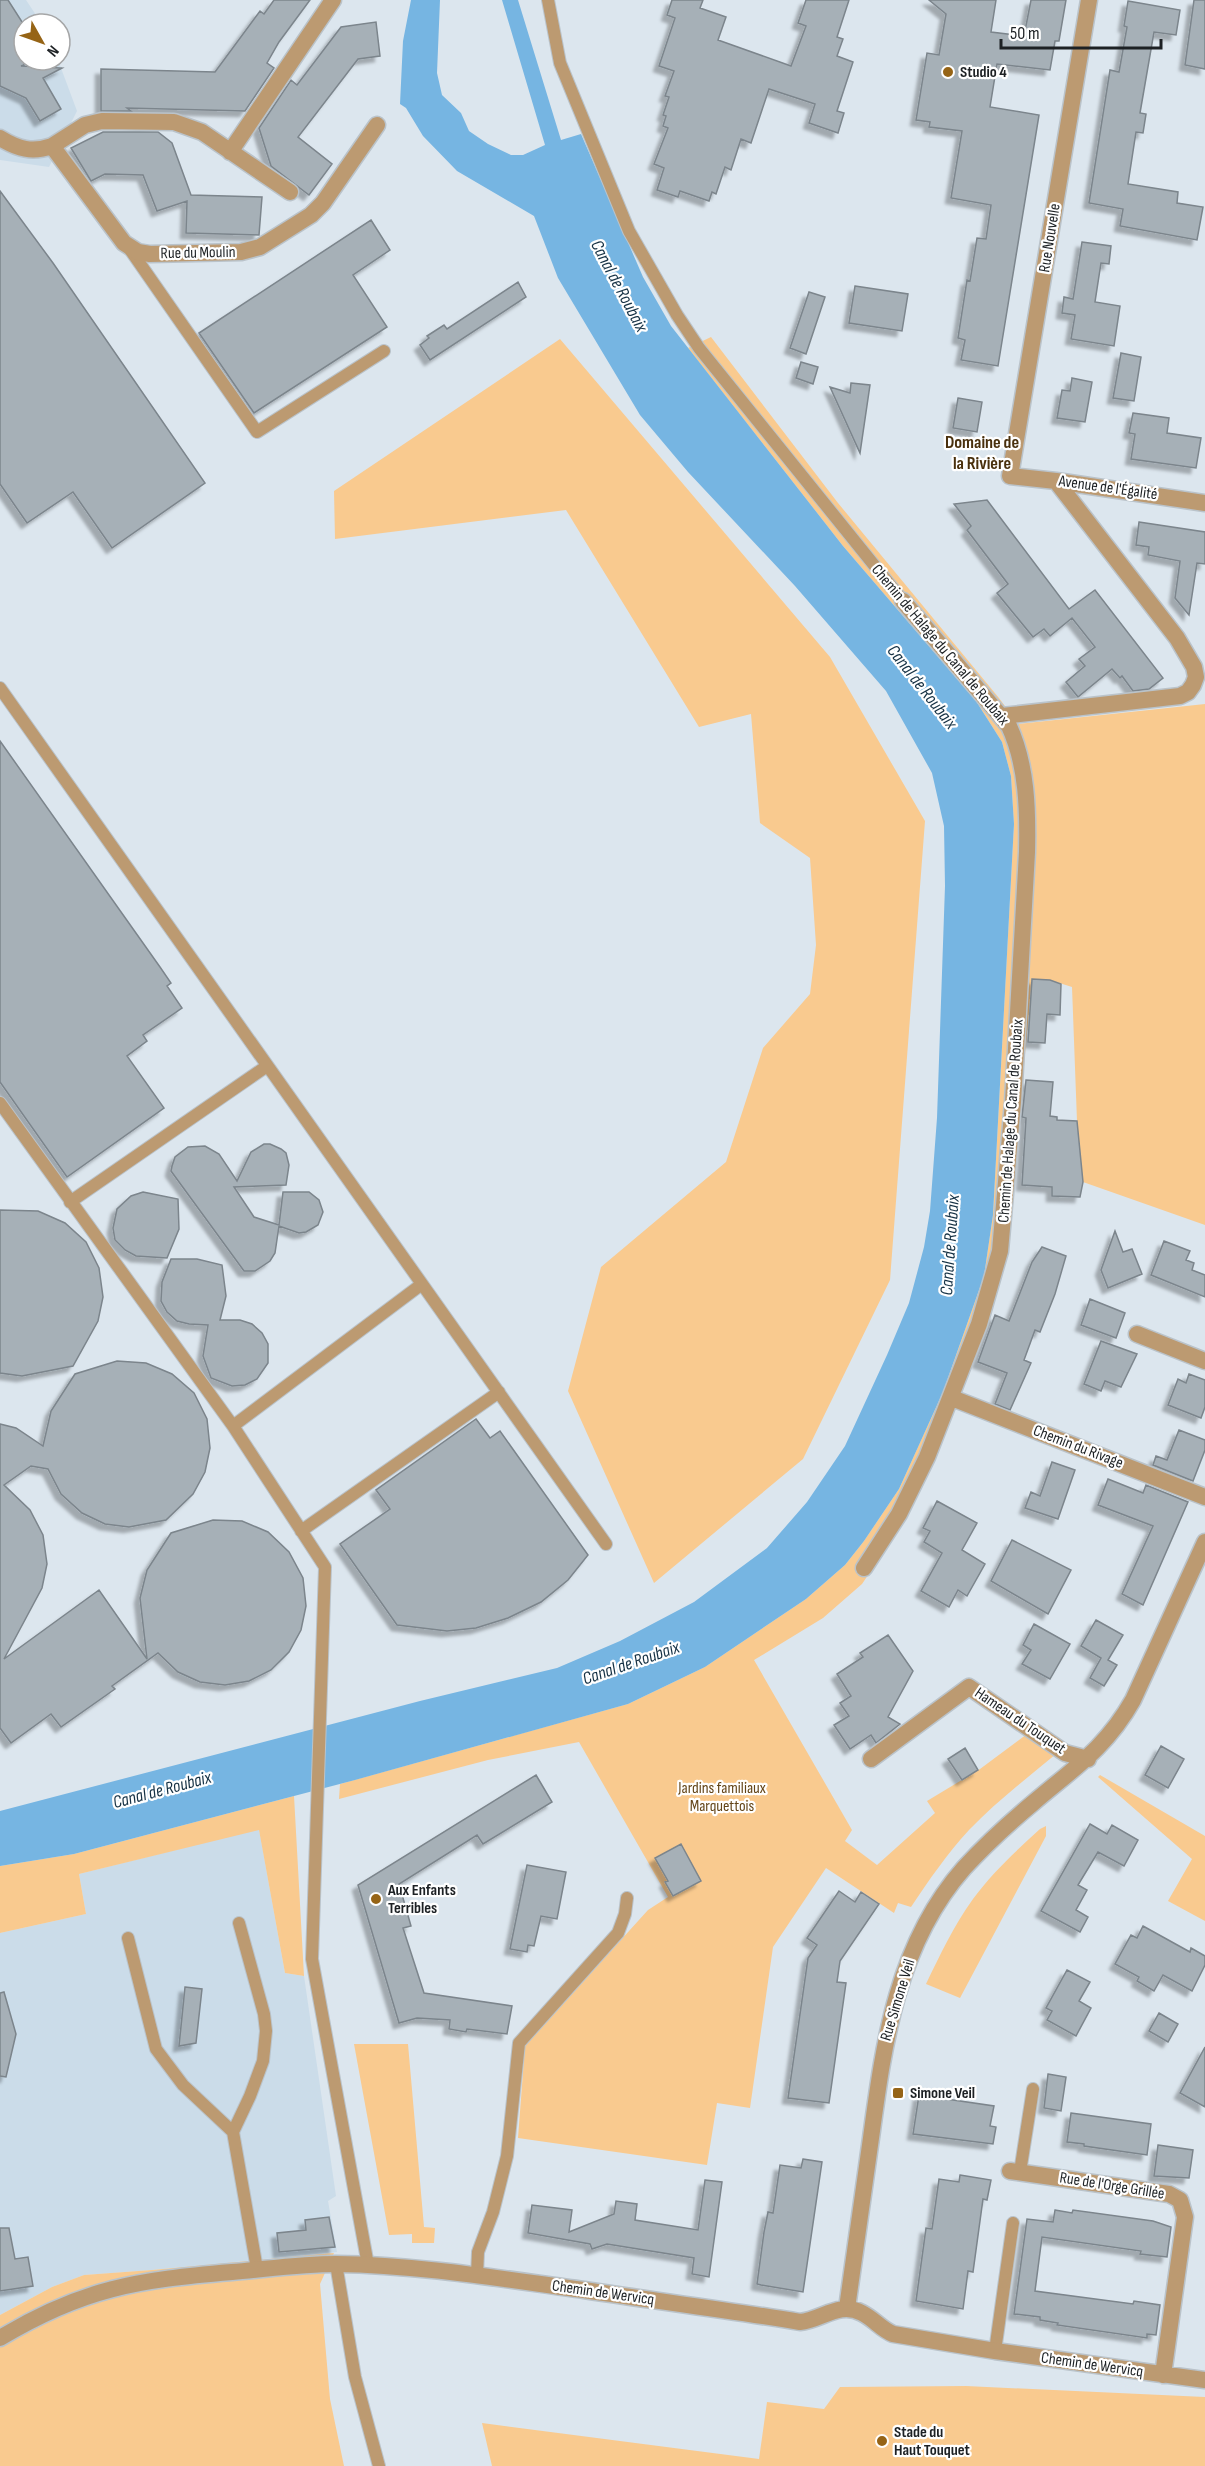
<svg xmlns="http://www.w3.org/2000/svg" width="1205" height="2466" font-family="'Sofia Sans Condensed',sans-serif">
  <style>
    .built { fill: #cbdce9 }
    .green { fill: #f9ca8f }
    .water { fill: #76b5e2 }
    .building { fill: #a6b0b7; stroke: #7c858c; stroke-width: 1.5; filter: url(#shadow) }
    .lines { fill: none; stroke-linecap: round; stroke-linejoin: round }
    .service-casing { stroke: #bac3ca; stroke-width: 14 }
    .minor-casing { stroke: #bac3ca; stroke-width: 19 }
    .service { stroke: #bc9a71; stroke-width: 12 }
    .minor { stroke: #bc9a71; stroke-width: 16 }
    .poi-dot { fill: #966416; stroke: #fff; stroke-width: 2 }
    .labels { text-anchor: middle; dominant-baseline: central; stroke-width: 4.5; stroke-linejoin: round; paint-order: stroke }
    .poi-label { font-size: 16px; font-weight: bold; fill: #1d2124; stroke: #fff; text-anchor: start }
    .street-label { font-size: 16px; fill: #1d2124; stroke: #fff }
    .park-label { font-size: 16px; fill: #634417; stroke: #fff }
    .water-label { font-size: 18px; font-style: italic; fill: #153144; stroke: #fff }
    .neighbourhood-label { font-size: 18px; font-weight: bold; fill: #49300d; stroke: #fff }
  </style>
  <defs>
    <filter id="shadow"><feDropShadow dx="-5.5" dy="5.5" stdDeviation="1.5" flood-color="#0004"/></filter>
  </defs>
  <rect width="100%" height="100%" fill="#dce6ee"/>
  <path class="built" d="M0,0H26L42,24H24V60H58L77,111L49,167L0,160Z
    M259,1829L285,1973L304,1976L336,2196L328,2201L337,2252L152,2270L84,2275L52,2287L0,2315V1933L86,1914L79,1874Z"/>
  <path class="green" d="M711,337L838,503L999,698L1018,724L1205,704V1225L1083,1182L1077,1121L1072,987L1050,980L1032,979L1011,1205L962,1385L922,1486L891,1541L862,1584L823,1618L754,1660L852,1830L845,1841L877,1865L935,1813L927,1801L980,1769L1027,1734L1056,1754C1026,1779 996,1802 969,1830C947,1854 929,1880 911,1907L898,1903L894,1913L826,1868L773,1947L750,2108L717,2103L707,2165L518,2138L525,2046L648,1910L668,1897L579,1742L488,1760L339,1799L340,1784L628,1704L705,1667L806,1599L845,1565L864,1541L899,1489L943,1392L984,1276L993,1215L1014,824L1011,776L1002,742L976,701L843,546L688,348Z
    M560,339L830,657L925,821L890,1280L803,1459L654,1583L568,1391L601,1267L726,1162L763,1048L810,994L816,945L810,858L760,823L751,714L699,727L566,510L335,539L334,491Z
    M1100,1775L1205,1836V1921L1168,1901L1192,1859L1098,1777Z
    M294,1796L304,1976L285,1973L259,1830L79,1874L86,1914L0,1933V1866L74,1854Z
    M1046,1826V1836L960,1998L926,1984C940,1955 954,1925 973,1899C992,1873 1016,1851 1040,1829Z
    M354,2044H408L424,2227L435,2228L434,2243H412V2234L389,2235Z
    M334,2253L320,2284L330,2399L344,2466H0V2315L52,2287L84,2275L152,2270Z
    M966,2386L1205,2397V2466H492L482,2423L759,2459L767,2402L824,2409L840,2387Z"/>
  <path class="water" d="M411,0H440L437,73L442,95L461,113L469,131L488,144L511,155H523L545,145L502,0H518L561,140L581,134L643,277L671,326L843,546L976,701L1002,742L1011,776L1014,824L993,1215L984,1276L943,1392L899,1489L864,1541L845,1565L806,1599L705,1667L628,1704L355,1780L74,1854L0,1866V1811L420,1701L557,1668L620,1641L694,1602L767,1548L807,1502L845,1446L887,1355L909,1303L924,1247L930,1211L937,1118L945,886L944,826L932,773L886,691L795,586L688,472L640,415L558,278L534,216L457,171L423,136L406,108L400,104L403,41Z"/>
  <path class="building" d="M0,0H8L24,25V65L21,66L62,68L43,78L61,109L40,121L26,98L0,86Z
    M274,0H310L279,42L267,63L274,68L245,111L127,108L131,111H101V69L215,72L260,11L264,14Z
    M672,0H703L700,8L726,17L718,40L791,66L806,26L798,23L806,0H849L837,37L843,39L837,56L853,62L837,111L844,113L838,133L809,123L815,104L769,89L751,143L741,139L731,170L725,167L716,194L712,192L709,201L680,191L678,197L657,190L664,168L654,164L668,128L663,126L666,116L663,115L669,97L665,96L674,71L659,66L675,18L667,15Z
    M929,0H996L991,32L1024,36L1031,0H1066L1059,41H1055L1050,70L997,64L990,107L1039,115L998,366L961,360L965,340L958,338L967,280L970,281L977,238L986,239L991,205L951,198L962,131L929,127L930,122L916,120L927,53L939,55L946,14Z
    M1194,0H1205V69L1185,65Z
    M1128,1L1180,10L1176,35L1154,32L1140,113L1146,114L1143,133L1136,132L1128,184L1178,192L1177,203L1203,207L1197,240L1120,226L1123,209L1089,203L1110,70L1119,72L1127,27L1124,26Z
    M376,22L380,56L358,59L298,137L332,164L309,195L271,166L259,128L291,80L297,85L341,27Z
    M103,132H158L172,143L191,195L262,197L259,235L186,233L187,201L157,211L143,175L105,174L91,181L71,148Z
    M0,191L53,263L205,483L112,548L73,492L27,523L0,484Z
    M371,220L390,250L353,275L387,327L254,413L199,333Z
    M1082,242L1111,246L1109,264L1101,263L1095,302L1120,306L1114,346L1071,339L1075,315L1062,313L1064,297L1073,299Z
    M518,282L526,297L430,360L420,345L429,338L427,336L444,325L447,329Z
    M855,286L908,294L902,331L849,323Z
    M809,292L825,297L806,354L790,348Z
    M1121,353L1141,357L1134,401L1113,398Z
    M801,362L818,367L813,384L796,378Z
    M1072,378L1092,382L1085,422L1057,418L1062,390L1070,391Z
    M851,383L870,385L860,453L830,387L850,393Z
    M958,398L982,402L977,432L953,428Z
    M1133,413L1169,418L1167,433L1201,438L1196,468L1131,459L1135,434L1129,433Z
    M987,500L1069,609L1095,590L1163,678L1149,689L1133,691L1122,676L1120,678L1112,669L1078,697L1066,682L1085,666L1079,659L1095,647L1072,618L1050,636L1044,629L1033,637L997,593L1008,584L967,530L971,526L954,504Z
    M1139,522L1205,532V564L1197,563L1189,615L1175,598L1180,561L1148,555L1149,547L1136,545Z
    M0,741L160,967L171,983L167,986L182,1008L143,1035L147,1041L127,1056L164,1108L67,1177L0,1082Z
    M1032,979L1050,980L1061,984L1060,1015L1047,1014L1045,1043L1028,1042Z
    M1026,1080L1053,1082L1050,1116L1057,1117V1120L1077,1121L1083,1182L1080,1197L1052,1196V1187L1022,1185L1026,1118L1022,1117Z
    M264,1144H270L281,1149L286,1153L289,1165L286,1185L234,1187L254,1217L279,1225L283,1192H309L319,1200L323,1212L318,1225L306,1232L299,1233L279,1226L275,1253L270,1261L255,1271H244L171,1171L172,1166L175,1157L188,1147L205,1146L219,1154L237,1181L251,1152Z
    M143,1192L178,1199L179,1229L167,1258L136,1256L125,1250L115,1240L113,1228L117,1209L131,1196Z
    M0,1210L38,1211L65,1223L86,1242L99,1268L103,1297L98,1321L73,1366L22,1376L0,1373Z
    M1115,1231L1123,1252L1132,1249L1142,1274L1108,1288L1101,1270Z
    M1164,1241L1190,1251L1186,1260L1194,1263L1192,1270L1205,1275V1297L1151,1275Z
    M1042,1247L1066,1256L1055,1294L1040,1332L1035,1330L1024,1360L1031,1363L1010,1410L995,1404L1007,1373L978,1362L995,1315L1009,1321L1032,1262Z
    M171,1259H197L222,1265L226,1296L220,1320H240L252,1324L262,1333L268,1344V1363L257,1379L245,1385L232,1386L211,1378L203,1356L208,1325L189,1324L177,1321L167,1312L161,1301L162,1282Z
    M1090,1299L1125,1313L1116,1338L1081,1325Z
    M1101,1341L1137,1354L1121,1387L1105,1381L1101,1391L1084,1384Z
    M117,1361L146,1363L172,1374L194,1393L207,1419L210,1448L205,1472L193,1494L166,1520L129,1527L105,1524L82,1513L61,1494L48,1469L31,1466L4,1485L30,1510L43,1535L47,1564L42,1588L4,1659L99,1590L147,1659L140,1598L147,1570L171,1533L213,1520L242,1521L268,1532L289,1552L303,1578L306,1606L301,1630L289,1652L271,1670L249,1681L225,1685L200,1682L178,1672L158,1653L112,1686L115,1689L61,1727L51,1714L11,1743L0,1728V1424L16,1428L43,1446L51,1411L75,1374Z
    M1189,1374L1205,1380V1407L1201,1418L1168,1405L1178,1379L1186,1383Z
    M476,1419L490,1438L500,1431L588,1555L568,1580L541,1602L508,1618L476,1628L447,1631L397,1625L340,1544L390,1509L376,1490Z
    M1179,1430L1205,1440V1450L1193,1481L1153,1465L1156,1456L1167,1460Z
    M1052,1462L1075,1470L1058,1519L1025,1508L1031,1492L1040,1496Z
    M1108,1479L1143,1493L1146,1485L1188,1502L1143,1605L1122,1594L1153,1526L1098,1505Z
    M937,1501L977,1523L962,1550L985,1564L967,1596L958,1590L949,1607L921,1591L942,1553L924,1542L930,1531L923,1528Z
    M1012,1540L1071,1570L1048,1614L991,1581Z
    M1096,1620L1123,1635L1108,1660L1117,1665L1104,1686L1090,1678L1101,1658L1081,1646Z
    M1034,1624L1070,1644L1050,1679L1022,1664L1031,1650L1023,1645Z
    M888,1635L913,1671L888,1717L900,1724L876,1743L871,1735L850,1749L834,1725L849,1716L840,1703L851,1696L837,1674L863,1657L860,1653Z
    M1161,1746L1184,1759L1168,1788L1145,1775Z
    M965,1748L978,1770L962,1780L948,1759Z
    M536,1775L552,1802L483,1844L477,1835L399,1884L411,1926L403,1928L424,1993L512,2006L507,2034L467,2029L466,2032L449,2029L450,2020L417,2018L399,2023L358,1885Z
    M1090,1824L1107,1834L1112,1825L1138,1840L1124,1866L1098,1852L1078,1885L1087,1890L1076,1910L1088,1917L1080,1932L1041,1911Z
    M681,1844L701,1881L673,1896L665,1882L668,1881L655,1858Z
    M527,1865L566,1872L557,1919L541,1916L534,1946L528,1945L527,1952L510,1949Z
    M839,1891L855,1902L861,1892L879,1904L840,1961L837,1982L846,1983L829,2103L788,2098L808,1958L817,1945L807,1938Z
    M1143,1926L1190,1952L1191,1948L1205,1956V1965L1192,1991L1163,1975L1154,1991L1137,1981L1139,1977L1115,1964L1131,1935L1137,1938Z
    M1067,1970L1090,1982L1079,2001L1091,2008L1076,2036L1047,2020L1052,2011L1046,2008Z
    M185,1987L202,1989L196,2043L179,2046Z
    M4,1992L16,2034L6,2077L0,2076V1993Z
    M1159,2013L1178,2024L1168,2042L1149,2031Z
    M1205,2047V2107L1180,2093Z
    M1048,2074L1066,2077L1061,2111L1044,2108Z
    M919,2095L994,2106L990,2126L996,2127L993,2144L913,2134Z
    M1071,2113L1151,2124L1147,2155L1084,2146V2144L1067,2142Z
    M1158,2145L1193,2150L1189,2178L1154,2176Z
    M803,2159L822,2162L803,2292L761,2285L757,2284L764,2232L768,2212L773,2213L780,2165L801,2168Z
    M960,2175L991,2180L987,2200L983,2199L973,2272L968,2271L963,2309L916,2301L926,2228L932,2229L939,2179L959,2182Z
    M705,2180L722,2182L709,2277L692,2274L694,2258L607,2244L592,2249L590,2244L528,2233L532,2205L572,2210L569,2232L614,2214L616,2201L637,2204L635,2220L698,2230Z
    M1055,2210L1072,2213L1073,2210L1153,2221L1171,2227L1167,2257L1140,2254L1141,2251L1042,2237L1035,2291L1133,2304L1134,2301L1160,2305L1156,2335L1147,2334V2338L1057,2325L1058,2323L1040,2320V2317L1014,2314L1027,2219L1053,2222Z
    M329,2217L335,2247L279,2252L277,2233L306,2230L305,2220Z
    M0,2228H9L15,2259L28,2257L33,2286L0,2291Z"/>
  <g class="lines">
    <g class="service-casing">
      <path id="service" d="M548,0L560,63L629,231L677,315L699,348L903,601
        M129,248L257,432L384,351
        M0,688L422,1284L233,1426L325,1567L312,1959L368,2265
        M0,1103L233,1426
        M70,1202L267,1066
        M422,1284L606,1544
        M301,1531L499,1392
        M239,1923L264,2014L266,2031L263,2061L250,2096L233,2132L257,2269
        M128,1938L156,2049L183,2085L233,2132
        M1020,2172L1033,2089
        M336,2264L355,2377L379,2466
        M477,2275L478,2252L493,2212L507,2156L519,2043L618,1933L625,1914L627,1898
        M995,2351L1013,2223"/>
    </g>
    <g class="minor-casing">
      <path id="minor" d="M1089,0L1010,476L1056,481L1205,503
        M0,138C18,149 32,153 52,146L124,243L138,252L150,254L241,252L260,247L311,215L323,203L377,125
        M52,146L85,125L102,121L174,122L202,132L290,192
        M230,152L333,0
        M1002,716L1180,696L1188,692L1193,685L1196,677L1194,667L1177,638L1056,481
        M1137,1334L1205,1361
        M952,1398L1205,1497
        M864,1568L899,1514L927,1457L979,1324L1000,1251L1013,1102L1027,852C1028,810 1027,765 1009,726L903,601
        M871,1759L969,1687L1065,1753L1088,1759
        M1010,2171L1169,2194L1180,2200L1185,2217L1163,2375
        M847,2308C855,2252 863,2195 871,2138C884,2042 897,1944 964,1868C986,1844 1009,1823 1033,1803C1074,1768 1106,1748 1133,1700L1205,1542
        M0,2338C83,2288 138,2280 232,2272C267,2269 302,2264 336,2264C420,2265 502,2279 584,2290C656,2301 728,2310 800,2322C822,2320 839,2301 862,2313C874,2319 881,2329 893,2334L995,2351L1205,2380"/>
    </g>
    <use href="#service" class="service"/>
    <use href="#minor" class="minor"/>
  </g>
  <g class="poi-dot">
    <circle cx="948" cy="72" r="6"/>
    <circle cx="376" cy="1899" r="6"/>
    <rect x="892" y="2087" width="12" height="12" rx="3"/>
    <circle cx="882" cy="2441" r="6"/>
  </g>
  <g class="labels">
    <g class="poi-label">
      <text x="960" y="72">Studio 4</text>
      <text x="388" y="1890">Aux Enfants<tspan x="388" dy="18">Terribles</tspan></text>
      <text x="910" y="2093">Simone Veil</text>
      <text x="894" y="2432">Stade du<tspan x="894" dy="18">Haut Touquet</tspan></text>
    </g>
    <g class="street-label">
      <text transform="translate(1050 238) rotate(-81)">Rue Nouvelle</text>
      <text transform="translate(198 253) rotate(-1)">Rue du Moulin</text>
      <text transform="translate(1108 488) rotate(8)">Avenue de l'Égalité</text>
      <text transform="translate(940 645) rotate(50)">Chemin de Halage du Canal de Roubaix</text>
      <text transform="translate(1011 1121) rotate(-86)">Chemin de Halage du Canal de Roubaix</text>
      <text transform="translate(1078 1447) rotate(21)">Chemin du Rivage</text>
      <text transform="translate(1020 1721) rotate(34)">Hameau du Touquet</text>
      <text transform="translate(898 2000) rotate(-73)">Rue Simone Veil</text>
      <text transform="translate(1112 2186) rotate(9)">Rue de l'Orge Grillée</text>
      <text transform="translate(603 2293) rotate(8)">Chemin de Wervicq</text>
      <text transform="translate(1092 2365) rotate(8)">Chemin de Wervicq</text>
    </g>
    <g class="park-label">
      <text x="722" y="1788">Jardins familiaux<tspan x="722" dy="18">Marquettois</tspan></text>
    </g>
    <g class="water-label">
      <text transform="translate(619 286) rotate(62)">Canal de Roubaix</text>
      <text transform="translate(922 687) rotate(52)">Canal de Roubaix</text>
      <text transform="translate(950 1245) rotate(-86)">Canal de Roubaix</text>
      <text transform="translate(631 1663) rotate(-19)">Canal de Roubaix</text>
      <text transform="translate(162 1790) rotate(-15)">Canal de Roubaix</text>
    </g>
    <g class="neighbourhood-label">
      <text x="982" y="442">Domaine de<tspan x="982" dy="21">la Rivière</tspan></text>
    </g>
  </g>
  <g transform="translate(42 42) rotate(130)"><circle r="28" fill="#ffffff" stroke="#a5a6a7" stroke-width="1.5"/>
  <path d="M0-4.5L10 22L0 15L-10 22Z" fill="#966416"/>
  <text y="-9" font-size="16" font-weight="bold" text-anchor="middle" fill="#1d2124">N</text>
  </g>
  <path d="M1001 39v9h160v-9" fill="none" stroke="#1d2124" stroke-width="3"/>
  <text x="1010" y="39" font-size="18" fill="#1d2124" stroke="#ffffff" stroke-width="4.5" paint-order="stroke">50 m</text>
</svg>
